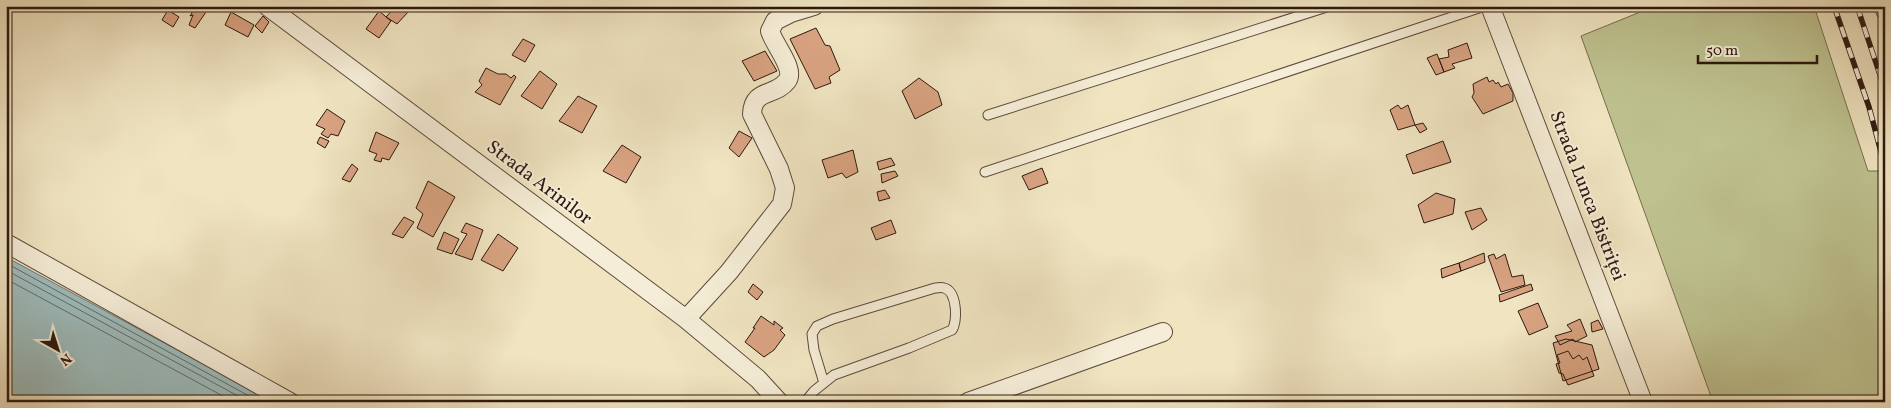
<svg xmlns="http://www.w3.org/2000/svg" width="1891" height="408" font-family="Vollkorn,serif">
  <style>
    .green { fill: #bec28f; stroke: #766d4f }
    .water { fill: #9dbcbc; stroke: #707a77 }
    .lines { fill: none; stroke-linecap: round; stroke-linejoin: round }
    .shore { stroke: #656a66; stroke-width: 1 }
    .building { fill: #d9a381; stroke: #2d180f }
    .service-casing { stroke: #5e4b3c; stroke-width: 11 }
    .minor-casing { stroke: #5e4b3c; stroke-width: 20 }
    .service { stroke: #f5edd7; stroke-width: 9 }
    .minor { stroke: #f5edd7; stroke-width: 18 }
    .rail-casing { stroke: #2d180f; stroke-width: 5.5 }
    .rail { stroke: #f5edd7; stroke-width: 4; stroke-dasharray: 11; stroke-linecap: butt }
    .labels { text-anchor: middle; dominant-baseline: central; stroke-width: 4; stroke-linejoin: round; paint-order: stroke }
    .street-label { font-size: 19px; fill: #2d180f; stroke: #f5edd7 }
  </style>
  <rect width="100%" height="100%" fill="#f0e4c1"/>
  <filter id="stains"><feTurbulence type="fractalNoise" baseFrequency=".004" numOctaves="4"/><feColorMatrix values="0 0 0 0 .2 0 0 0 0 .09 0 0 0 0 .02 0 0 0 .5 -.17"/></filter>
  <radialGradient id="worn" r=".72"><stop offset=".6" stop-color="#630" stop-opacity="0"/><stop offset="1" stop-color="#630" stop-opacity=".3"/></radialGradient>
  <path class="green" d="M1655,6H1814L1868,171H1885V402H1713L1581,36Z"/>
  <path class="water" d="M6,257L249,389L270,402H15L6,397Z"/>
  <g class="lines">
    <path class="shore" d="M6,263L260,402
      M6,270L249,402
      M6,279L234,402"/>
  </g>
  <path class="building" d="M196,6H206L204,9L206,12L195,28L189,25L193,15L190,16Z
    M396,6H402L409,11L397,24L386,17Z
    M168,10L179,17L173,27L162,20Z
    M379,11L391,21L379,38L366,29Z
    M231,12L254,25L248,37L225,25Z
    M263,16L269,22L262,33L255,26Z
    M816,28L825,45L830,46L840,70L829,77L831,83L815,89L790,39Z
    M523,39L535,45L525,62L512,55Z
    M1467,43L1472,58L1452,64L1455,68L1444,72L1439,59L1449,57L1448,50Z
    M765,51L777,71L754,81L742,61Z
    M1437,54L1444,72L1436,75L1427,58Z
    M486,68L498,74H506L511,78L514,75L516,77L500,105L475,92L482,85L479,81Z
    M540,71L557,84L542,109L521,96Z
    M1487,77L1489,82L1493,80L1496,84L1498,82L1501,87L1508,84L1513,93V101L1483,114L1472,97L1474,93L1473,84Z
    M919,78L938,92L942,105L915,119L902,91Z
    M578,96L597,106L582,133L559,121Z
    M1398,105L1401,109L1408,105L1415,125L1398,130L1390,110Z
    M327,109L345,121L338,136L331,134L328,138L321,134L325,129L316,125Z
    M1423,123L1427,129L1420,133L1415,125Z
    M739,131L752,138L739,157L729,148Z
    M376,132L399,143L389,160L382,158L381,162L374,160L377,154L369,151Z
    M320,137L329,141L325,148L317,143Z
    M1443,141L1451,162L1413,174L1406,155Z
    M622,145L641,157L626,183L603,171Z
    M853,150L858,172L846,178L842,173L828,178L822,160Z
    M891,158L895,165L879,170L877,162Z
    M352,164L358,169L350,182L342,179Z
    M1042,168L1048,183L1029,190L1022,176Z
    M895,171L898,176L882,183L881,174Z
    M428,181L455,197L433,237L417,228L423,214L416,208Z
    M885,190L890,198L879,201L877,192Z
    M1436,193L1455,199L1453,214L1424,223L1418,205Z
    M1481,208L1487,220L1472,230L1465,212Z
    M404,217L414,222L403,238L392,234Z
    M891,220L896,233L876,240L871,228Z
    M466,223L483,230L472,260L455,254L467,234L461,232Z
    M444,232L459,239L452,254L437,249Z
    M498,234L518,248L503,271L481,260Z
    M1484,253L1485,262L1461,271L1459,263Z
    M1494,254L1496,259L1505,254L1512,277L1523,275L1525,285L1501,292L1488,256Z
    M1459,263L1461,271L1442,278L1441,269Z
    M753,284L763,292L757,300L748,292Z
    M1531,284L1533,290L1500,302L1499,295Z
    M1538,303L1548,327L1529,335L1518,311Z
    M761,316L774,325V321L783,328L780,330L785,335L774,350L764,357L745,342L755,328H753Z
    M1580,319L1587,336L1575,342L1573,339L1560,345L1555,336L1572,331L1567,325Z
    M1598,320L1603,329L1592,332L1591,323Z
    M1566,339L1592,345L1599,369L1563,381L1553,343Z
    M1568,351L1573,359L1579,355L1583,360L1587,357L1594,376L1568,385L1563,374L1559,373L1556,364L1560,363L1557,355Z
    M1596,396L1598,402H1581Z"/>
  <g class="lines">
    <g class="service-casing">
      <path id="service" d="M988,115L1330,6
        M985,172L1485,6
        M805,402L814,391L834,375L909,348L952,330C958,321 957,291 944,288C941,287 938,288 935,288L833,319L817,326L812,334L814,350L824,383"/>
    </g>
    <g class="minor-casing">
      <path id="minor" d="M267,6L686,319L758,379L779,402
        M1490,6L1643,402
        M1884,6L1885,10
        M6,243L290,402
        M686,319L729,272L782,204L785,188L779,169L752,114C753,88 775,97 787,81C796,69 774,45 770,31L775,21L791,13L814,6
        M968,402L1163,332"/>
    </g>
    <use href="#service" class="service"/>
    <use href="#minor" class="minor"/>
    <g class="rail-casing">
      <path id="rail" d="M1834,6L1869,107L1885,167
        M1857,6L1885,90"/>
    </g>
    <use href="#rail" class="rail"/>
  </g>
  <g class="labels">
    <g class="street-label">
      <text transform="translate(539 183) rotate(37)">Strada Arinilor</text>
      <text transform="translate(1587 196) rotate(69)">Strada Lunca Bistriței</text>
    </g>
  </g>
  <rect width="1891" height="408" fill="none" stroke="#f0e4c1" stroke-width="25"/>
  <rect x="8" y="8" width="1876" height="393" fill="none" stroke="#2d180f" stroke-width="2.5"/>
  <rect x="12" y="12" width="1866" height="383" fill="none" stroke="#2d180f"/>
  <g transform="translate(58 350) rotate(141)" stroke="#f5edd7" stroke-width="4" paint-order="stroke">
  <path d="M0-4L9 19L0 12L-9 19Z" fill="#2d180f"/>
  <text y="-8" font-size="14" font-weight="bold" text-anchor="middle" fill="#2d180f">N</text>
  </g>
  <path d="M1698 55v8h119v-8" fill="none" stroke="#2d180f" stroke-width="2.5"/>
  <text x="1706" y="55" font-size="15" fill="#2d180f" stroke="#f5edd7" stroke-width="4" paint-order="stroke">50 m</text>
  <rect width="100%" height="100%" filter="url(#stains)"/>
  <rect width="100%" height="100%" fill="url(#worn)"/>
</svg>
